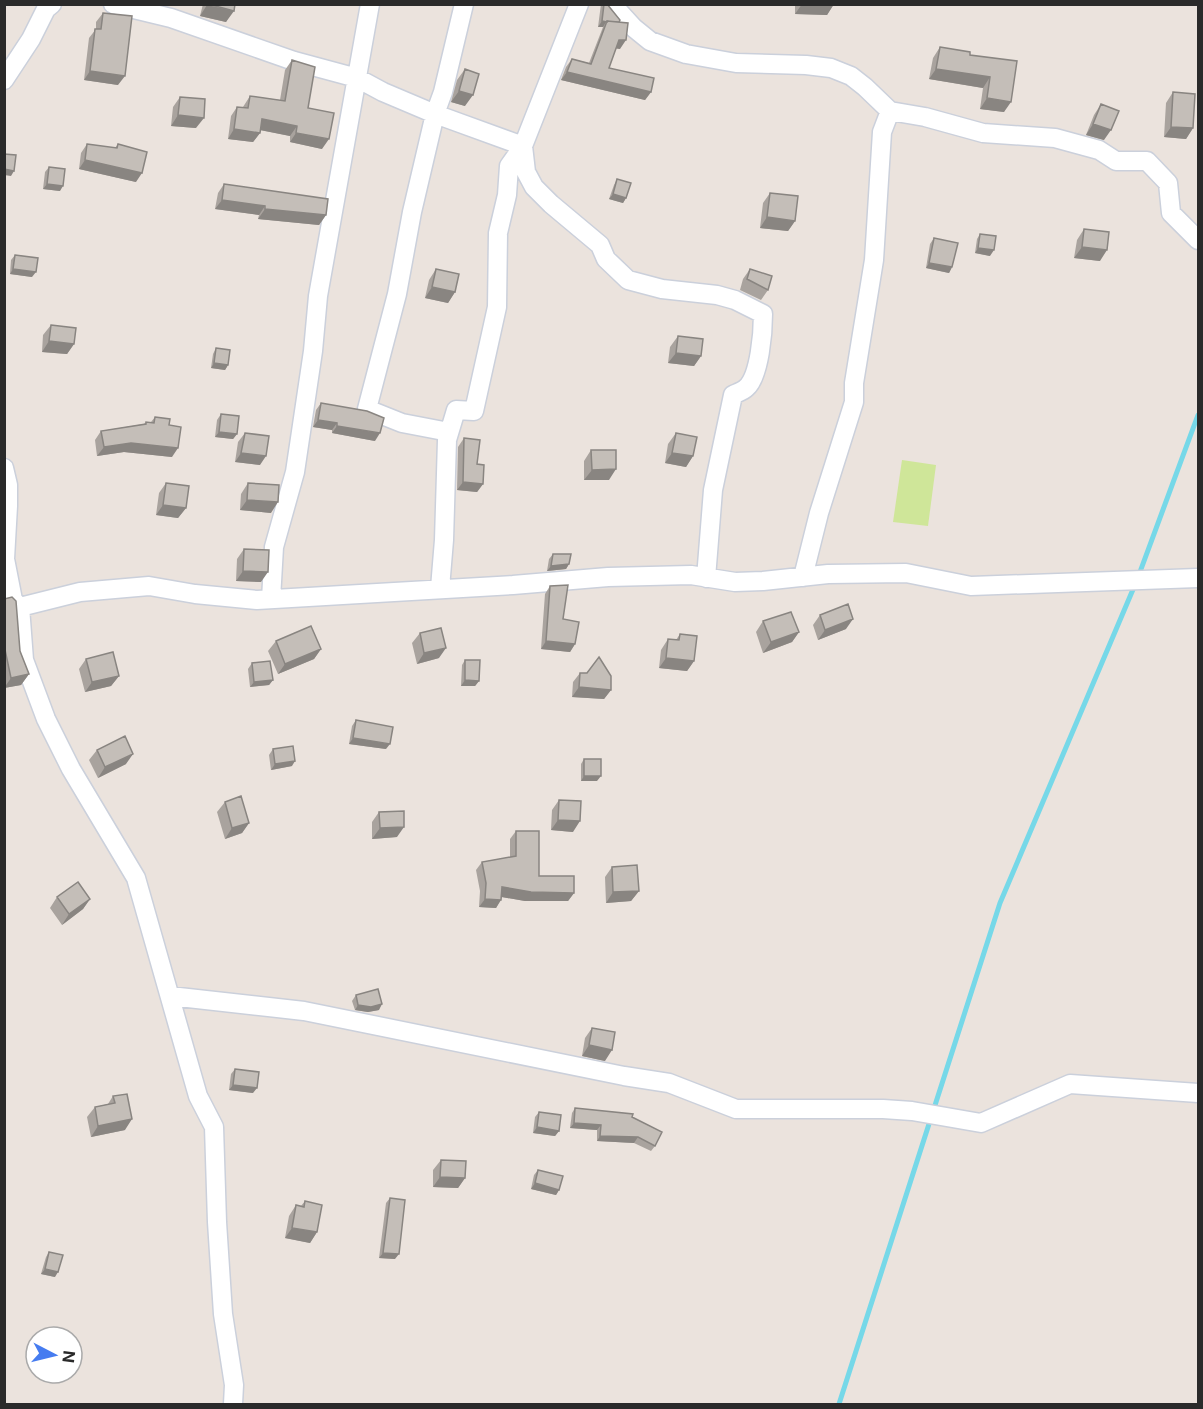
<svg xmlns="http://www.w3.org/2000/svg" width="1203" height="1409" font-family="Inter,sans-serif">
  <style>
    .pitch { fill: #cfe699 }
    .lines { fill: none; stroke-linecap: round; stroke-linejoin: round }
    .stream { stroke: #76d8e8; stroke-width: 5 }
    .minor-casing { stroke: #cbd0db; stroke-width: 21 }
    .minor { stroke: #fff; stroke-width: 18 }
    .wall { fill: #a9a39e }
    .shaded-wall { fill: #898581 }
    .building { fill: #c4beb8; stroke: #898581; stroke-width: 1.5 }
  </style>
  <rect width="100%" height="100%" fill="#ebe3dd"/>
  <path class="pitch" d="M902,460L936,465L928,526L893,522Z"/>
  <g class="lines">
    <path class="stream" d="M839,1404L1000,903L1137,580L1198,415"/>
    <g class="minor-casing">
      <path id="minor" d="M113,4L171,18L294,61L357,78L383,92L435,114L523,146L526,172L534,187L551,204L600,245L606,259L628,280L662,289L717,295L735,300L763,314C763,331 760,376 746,388C743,391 737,393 733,395L713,490L706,578
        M612,4L634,28L650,41L686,54L736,63L806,65L831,68L851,76L865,87L890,111L925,117L983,133L1055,138L1099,150L1116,161H1147L1168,183L1171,213L1198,240
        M4,80L31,39L46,9L52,4
        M449,432L402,423L367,409L397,294L412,212L435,114L443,92L464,4
        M4,468L8,485V506L5,559L13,600L20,607L24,660L46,719L71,769L136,878L198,1096L214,1127L217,1222L223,1314L234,1385L233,1404
        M803,577L819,513L854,402V383L874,260L882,132L890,111
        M440,588L444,540L447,440L456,410L474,411L497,307L498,233L507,195L509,166L523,146L579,4
        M271,599L274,547L295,472L313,351L318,296L370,4
        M20,607L80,592L149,586L195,594L257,600L513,585L608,577L691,575L735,582L763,581L828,574L906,573L971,586L1198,578
        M170,996L304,1011L624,1076L669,1083L736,1109H883L912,1111L981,1123L1070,1084L1198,1093"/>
    </g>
    <use href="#minor" class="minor"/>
  </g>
  <path class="wall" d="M203,4H235L226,22L200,16Z
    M601,4H607L619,22L620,49L616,48L609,68L651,92L645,100L561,80L566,67L572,59L589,63L603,27H598Z
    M795,4H834L827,15L795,14Z
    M103,13L118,85L84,80L89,38L96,29V22Z
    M940,47L970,55L1017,61L1004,112L980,109L983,88L929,79L933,58Z
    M292,60L322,149L290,142V136L260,130V133L253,142L228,139L231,116L237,107H243L250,96L280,100L285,70Z
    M465,69V106L451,102L457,80Z
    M1173,92L1193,128L1186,139L1164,137L1166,103Z
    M180,97L196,128L171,126L173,107Z
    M1101,104L1104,140L1086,135L1094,115Z
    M87,144L115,148L118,144L136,182L79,169L81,153Z
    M49,167L60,191L43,189L45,172Z
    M617,179L626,198L623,203L609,199L614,185Z
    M224,184L326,215L319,225L258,219L259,215L215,209L218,193Z
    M770,193L795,221L788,231L760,228L763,203Z
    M1084,229L1100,261L1074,258L1077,240Z
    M980,234L990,256L975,253L977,239Z
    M934,238L952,267L949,273L926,268L930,244Z
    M15,255L32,277L10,274L11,260Z
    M436,269L455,292L448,303L425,298L429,280Z
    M750,269L768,290L761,300L740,290L743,279Z
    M51,325L74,344L67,354L42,352L43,335Z
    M678,336L701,356L694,366L668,363L670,347Z
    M216,348L228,365L225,370L211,368L213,354Z
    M321,403L375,441L332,433V430L313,427L316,410Z
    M221,414L237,434L233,439L215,437L217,420Z
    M155,417L172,457L124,452L97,456L95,440L101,431L144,424L146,422H151Z
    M245,433L260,465L235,462L238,442Z
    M676,433L693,456L686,467L665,463L668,444Z
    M464,438L477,464L483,484L477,492L457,490L458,447Z
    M591,450L609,480H584V461Z
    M166,483L186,508L178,518L156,515L159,493Z
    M248,483L271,513L240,510L241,494Z
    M244,549L261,582L236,581L237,559Z
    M553,554L569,564L566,569L547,571L549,559Z
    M550,586L563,619L575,644L570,652L541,649L545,594Z
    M4,599L20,651L29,674L21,685L4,688Z
    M820,615L846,629L818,640L813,625Z
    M763,621L799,632L792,642L763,653L756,632Z
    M420,633L439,658L417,664L412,643Z
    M680,634L694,661L687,671L659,668L661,650L668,639L676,640Z
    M276,641L321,649L314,659L278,674L268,651Z
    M86,659L119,676L111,686L85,692L79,669Z
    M465,660L479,681L475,686H461L462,665Z
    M252,663L273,680L269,685L250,687L248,669Z
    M580,673L611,690L604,699L572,697L573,682Z
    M356,720L386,749L349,744L352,726Z
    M273,749L292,766L271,770L269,755Z
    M97,750L126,764L98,778L89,760Z
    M584,759L597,781H581V764Z
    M559,800L573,832L551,830L552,810Z
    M225,802L249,823L242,833L225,839L217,812Z
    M379,812L397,837L372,839V822Z
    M516,831L539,876L574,893L568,901H525L502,897L496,908L479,907L480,891L476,870L482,862L510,857V839Z
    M612,867L639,891L631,901L606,903L605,877Z
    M57,897L90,899L83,909L62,925L50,908Z
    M356,995L379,1010L368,1012L355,1010L352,1001Z
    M592,1028L605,1061L582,1056L585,1038Z
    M235,1069L253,1093L229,1090L231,1074Z
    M113,1096L125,1130L91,1137L87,1117L95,1107L108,1104Z
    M575,1108L632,1117L655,1146L651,1151L634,1143L597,1141V1130L570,1128L572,1113Z
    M539,1112L559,1131L555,1136L533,1133L535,1117Z
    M441,1160L465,1178L458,1188L433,1187V1170Z
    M538,1170L559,1190L556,1195L531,1189L534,1175Z
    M390,1198L395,1259L379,1258L386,1203Z
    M305,1201L317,1232L310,1243L285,1238L289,1216L296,1205L301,1206Z
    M49,1252L55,1277L41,1274L46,1257Z"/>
  <path class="shaded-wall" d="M802,4H834L827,15L795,14Z
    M207,5L234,11L226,22L200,16Z
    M602,21L606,22L603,27H598Z
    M619,40H626L620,49L613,48Z
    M936,69L990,77L983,88L929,79Z
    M90,71L125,76L118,85L84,80Z
    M567,72L651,92L645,100L561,80Z
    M459,91L473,95L465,106L451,102Z
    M987,98L1011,102L1004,112L980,109Z
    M178,115L204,118L196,128L171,126Z
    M262,119L297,126L290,136L255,129Z
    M1093,124L1111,130L1104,140L1086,135Z
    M1171,127L1193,128L1186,139L1164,137Z
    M234,129L260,133L253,142L228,139Z
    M296,133L329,139L322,149L290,142Z
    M85,160L142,173L136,182L79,169Z
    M4,169L14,171L11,176L4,175Z
    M47,184L63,186L60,191L43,189Z
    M613,194L626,198L623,203L609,199Z
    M222,200L265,206L259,215L215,209Z
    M265,209L326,215L319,225L258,219Z
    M767,217L795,221L788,231L760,228Z
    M1082,247L1107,250L1100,261L1074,258Z
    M978,248L994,250L990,256L975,253Z
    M929,263L952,267L949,273L926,268Z
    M13,269L36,272L32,277L10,274Z
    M432,287L455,292L448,303L425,298Z
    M49,341L74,344L67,354L42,352Z
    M676,353L701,356L694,366L668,363Z
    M214,363L228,365L225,370L211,368Z
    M318,420L337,423L332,430L313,427Z
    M337,426L380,433L375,441L332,433Z
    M219,432L237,434L233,439L215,437Z
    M131,443L178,448L172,457L124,452L97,456L104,447Z
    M241,453L266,456L260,465L235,462Z
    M672,453L693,456L686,467L665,463Z
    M616,469L609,480H584L592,470Z
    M463,482L483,484L477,492L457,490Z
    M247,500L278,502L271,513L240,510Z
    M163,505L186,508L178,518L156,515Z
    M569,564L566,569L547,571L551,566Z
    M243,571L268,572L261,582L236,581Z
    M853,619L846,629L818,640L825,630Z
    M799,632L792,642L763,653L771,642Z
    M546,641L575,644L570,652L541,649Z
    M446,648L439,658L417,664L424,653Z
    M321,649L314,659L278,674L285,664Z
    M666,658L694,661L687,671L659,668Z
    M29,674L21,685L4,688L11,678Z
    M119,676L111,686L85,692L92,682Z
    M273,680L269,685L250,687L254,682Z
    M465,680L479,681L475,686H461Z
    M579,687L611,690L604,699L572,697Z
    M353,738L390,744L386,749L349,744Z
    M133,754L126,764L98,778L105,767Z
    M295,761L292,766L271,770L275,764Z
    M584,776H601L597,781H581Z
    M558,820L580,821L573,832L551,830Z
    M249,823L242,833L225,839L232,828Z
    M404,827L397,837L372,839L380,828Z
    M502,887L574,893L568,901H525L496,896Z
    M639,891L631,901L606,903L613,892Z
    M90,899L83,909L62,925L69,914Z
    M485,899L501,900L496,908L479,907Z
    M382,1004L379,1010L368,1012L355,1010L358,1005Z
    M589,1045L612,1050L605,1061L582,1056Z
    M233,1085L257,1088L253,1093L229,1090Z
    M132,1119L125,1130L91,1137L98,1126Z
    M574,1123L601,1125L597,1130L570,1128Z
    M537,1127L559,1131L555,1136L533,1133Z
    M600,1136L638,1137L634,1143L597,1141Z
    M440,1177L465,1178L458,1188L433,1187Z
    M535,1183L559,1190L556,1195L531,1189Z
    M292,1228L317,1232L310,1243L285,1238Z
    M383,1253L399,1254L395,1259L379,1258Z
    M45,1269L58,1272L55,1277L41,1274Z"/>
  <path class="building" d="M208,4H235L234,11Z
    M604,4H607L620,20L619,22L607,21V22L602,21Z
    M103,13L132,16L125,76L90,71L95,29H101Z
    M607,21L628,23L626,40H619L609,68L654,78L651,92L567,72L572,59L591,64Z
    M940,47L970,52V55L1017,61L1011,102L987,98L990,77L936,69Z
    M292,60L315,67L308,108L334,113L329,139L296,133L297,126L262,119L260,133L234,129L237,107L248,108L250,96L285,101Z
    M465,69L479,74L473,95L459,91Z
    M1173,92L1195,94L1193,128L1171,127Z
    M180,97L205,99L204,118L178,115Z
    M1101,104L1119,111L1111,130L1093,124Z
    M87,144L117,148L118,144L147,152L142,173L85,160Z
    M4,154L16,155L14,171L4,169Z
    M49,167L65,169L63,186L47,184Z
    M617,179L631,183L626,198L613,194Z
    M224,184L328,199L326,215L265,209V206L222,200Z
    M770,193L798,196L795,221L767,217Z
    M1084,229L1109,232L1107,250L1082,247Z
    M980,234L996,236L994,250L978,248Z
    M934,238L958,243L952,267L929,263Z
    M15,255L38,258L36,272L13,269Z
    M436,269L459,274L455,292L432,287Z
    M750,269L772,276L768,290L747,279Z
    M51,325L76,328L74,344L49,341Z
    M678,336L703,339L701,356L676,353Z
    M216,348L230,350L228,365L214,363Z
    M321,403L367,411L384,418L380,433L337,426V423L318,420Z
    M221,414L239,416L237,434L219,432Z
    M155,417L170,419L169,425L181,427L178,448L131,443L104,447L101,431L146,424V422L154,423Z
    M245,433L269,436L266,456L241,453Z
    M676,433L697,437L693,456L672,453Z
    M464,438L480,440L477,464L484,465L483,484L463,482Z
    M591,450H616V469L592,470Z
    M166,483L189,486L186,508L163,505Z
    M248,483L279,485L278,502L247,500Z
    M244,549L269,550L268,572L243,571Z
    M553,554H571L569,564L551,566Z
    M568,585L563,619L579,622L575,644L546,641L550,586Z
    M12,597L16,601L20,651L29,674L11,678L4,645V599Z
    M848,604L853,619L825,630L820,615Z
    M791,612L799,632L771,642L763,621Z
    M311,626L321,649L285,664L276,641Z
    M441,628L446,648L424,653L420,633Z
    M680,634L697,636L694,661L666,658L668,639L679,640Z
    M113,652L119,676L92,682L86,659Z
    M599,657L611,676V690L579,687L580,673H587Z
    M465,660H480L479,681L465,680Z
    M270,661L273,680L254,682L252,663Z
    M356,720L393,727L390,744L353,738Z
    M125,736L133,754L105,767L97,750Z
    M293,746L295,761L275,764L273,749Z
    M584,759H601V776H584Z
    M241,796L249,823L232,828L225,802Z
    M559,800L581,801L580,821L558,820Z
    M404,811V827L380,828L379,812Z
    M516,831H539V876H574V893L531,892L502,887L501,900L485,899L486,883L482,862L516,856Z
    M637,865L639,891L613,892L612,867Z
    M78,882L90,899L69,914L57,897Z
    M378,989L382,1004L371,1007L358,1005L356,995Z
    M592,1028L615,1032L612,1050L589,1045Z
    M235,1069L259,1072L257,1088L233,1085Z
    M127,1094L132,1119L98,1126L95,1107L115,1103L113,1096Z
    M575,1108L633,1114L632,1117L662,1132L655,1146L638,1137L600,1136L601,1125L574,1123Z
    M539,1112L561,1115L559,1131L537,1127Z
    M441,1160L466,1161L465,1178L440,1177Z
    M538,1170L563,1176L559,1190L535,1183Z
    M390,1198L405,1200L399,1254L383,1253Z
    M305,1201L322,1205L317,1232L292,1228L296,1205L304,1207Z
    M49,1252L63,1255L58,1272L45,1269Z"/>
  <rect width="1203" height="1409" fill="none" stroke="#2a2a2a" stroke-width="12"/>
  <g transform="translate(54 1355) rotate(97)"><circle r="28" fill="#ffffff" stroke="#aaaaaa" stroke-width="1.5"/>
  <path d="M0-4.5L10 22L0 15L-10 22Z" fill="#467cf0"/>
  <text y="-9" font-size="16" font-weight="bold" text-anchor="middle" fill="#2a2a2a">N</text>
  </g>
</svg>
